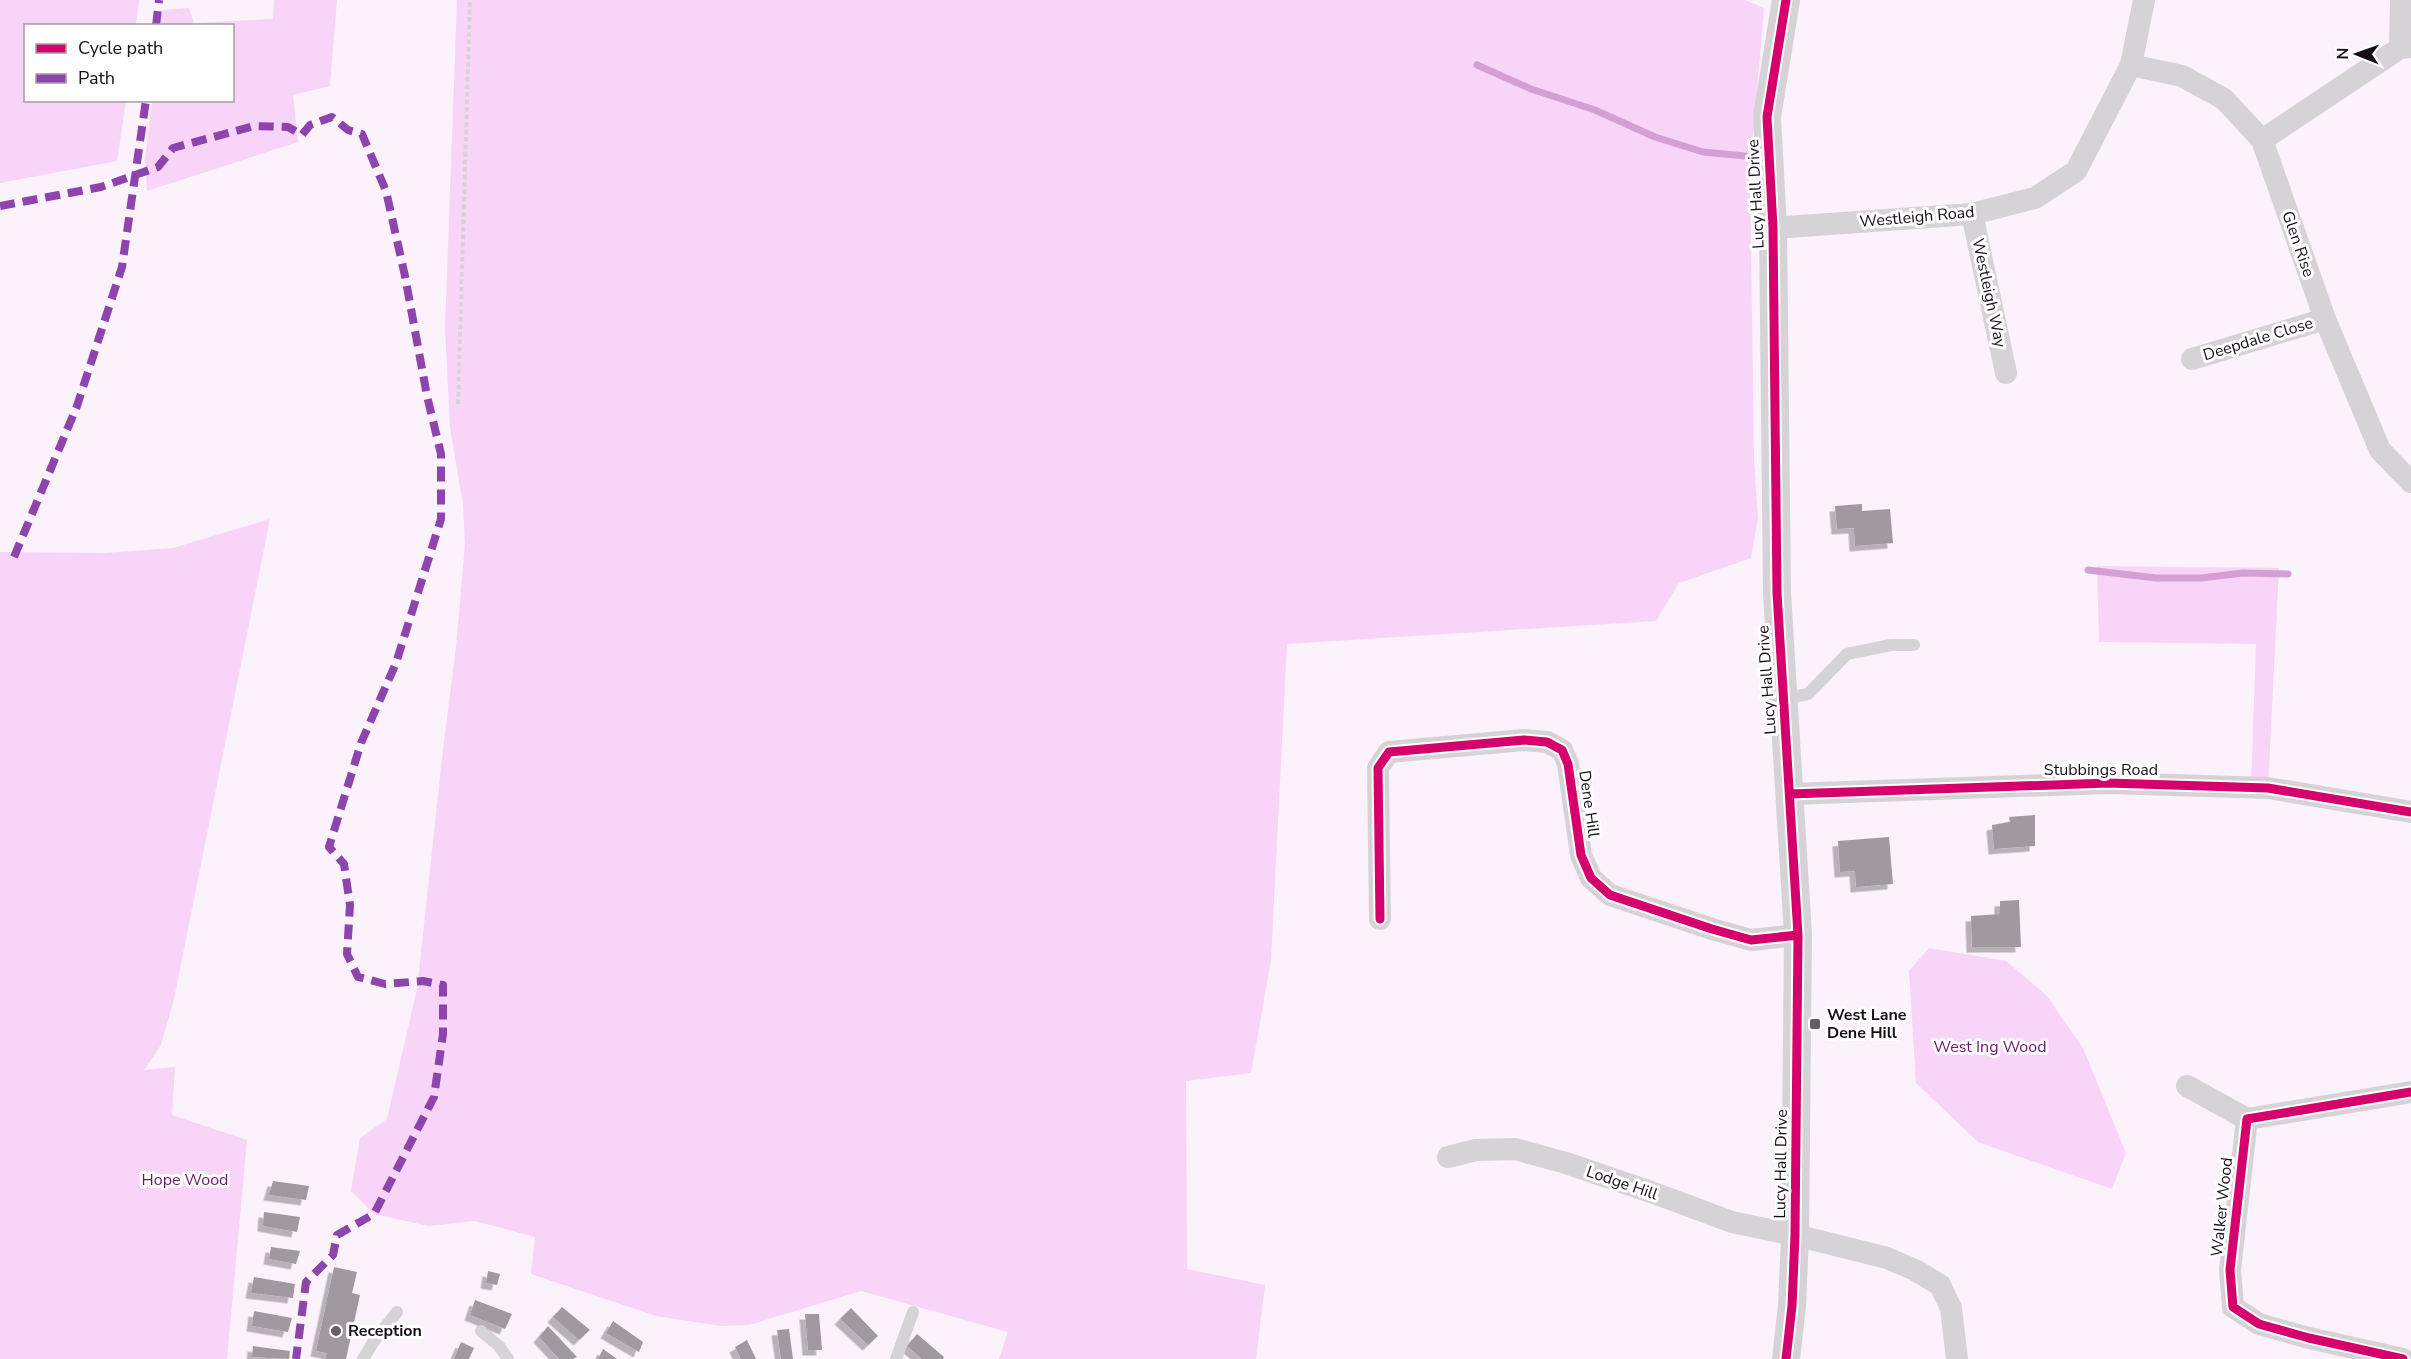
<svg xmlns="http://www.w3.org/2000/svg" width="2411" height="1359" font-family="'Nunito Sans',sans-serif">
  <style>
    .green { fill: #f8d4f8 }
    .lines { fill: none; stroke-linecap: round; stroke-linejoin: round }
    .stream { stroke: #d4a0d4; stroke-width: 7 }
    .building { fill: #a099a0; filter: url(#shadow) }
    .path { stroke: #d6d3d6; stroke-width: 4; stroke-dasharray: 4.5 3; stroke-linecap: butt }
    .service { stroke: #d6d3d6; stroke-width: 12 }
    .minor { stroke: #d6d3d6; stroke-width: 22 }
    .tertiary { stroke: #d6d3d6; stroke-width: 28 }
    .quiet { stroke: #8e44ad; stroke-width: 8; stroke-dasharray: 15 8; stroke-linecap: butt }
    .cycleway-casing { stroke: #fff; stroke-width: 13 }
    .cycleway { stroke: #d6006c; stroke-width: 9 }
    .poi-dot { fill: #655e65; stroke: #fff; stroke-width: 2 }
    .labels { text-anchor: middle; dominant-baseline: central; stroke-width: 6; stroke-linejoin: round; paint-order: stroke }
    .street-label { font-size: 16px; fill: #140e14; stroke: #fff }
    .poi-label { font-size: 16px; font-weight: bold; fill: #140e14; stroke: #fff; text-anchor: start }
    .park-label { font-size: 16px; fill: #6c166f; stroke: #fff }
  </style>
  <defs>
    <filter id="shadow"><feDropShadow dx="-5.5" dy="5.5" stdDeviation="0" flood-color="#0004"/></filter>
  </defs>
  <rect width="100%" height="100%" fill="#fbf2fb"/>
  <path class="green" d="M0,0H139L136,25L26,26V100L126,101L117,161L0,183Z
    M274,0H337L330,86L293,95L298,142L147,191L145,160L152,101L232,100V26L160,25L162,10L189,8L194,23L273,19Z
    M457,0H1745L1764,8L1750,172L1754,459L1758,519L1751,558L1679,583L1656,621L1287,644L1271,960L1251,1073L1186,1081L1187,1269L1265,1285L1256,1359H999L1008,1332L861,1291L749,1325L721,1326L656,1316L531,1274L535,1237L475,1221L429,1226L374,1214L351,1191L360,1138L387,1119L417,989L443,750L456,647L465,544L463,504L450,427L445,329Z
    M270,519L174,999L161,1045L144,1070L175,1067L172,1115L247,1140L227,1359H0V552L105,553L173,548Z
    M2097,566L2279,568L2268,788H2251L2256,644L2099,642Z
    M1929,948L2006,961L2046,995L2083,1048L2126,1153L2112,1189L1978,1142L1916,1083L1909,971Z"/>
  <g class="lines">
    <path class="stream" d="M1477,65L1531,89L1595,110L1655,137L1703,152L1745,156
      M2088,570L2156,578H2201L2243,573L2288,574"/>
  </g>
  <path class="building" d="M1862,504V511L1890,509L1893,543L1855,546L1854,528L1837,529L1835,506Z
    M2035,815V846L1994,849L1992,825L2010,822L2009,817Z
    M1889,837L1893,884L1856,887L1855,871L1840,872L1838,841Z
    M2019,900L2021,947H1972L1971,916L2000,914V901Z
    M273,1181L309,1186L306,1200L269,1195Z
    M264,1212L300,1217L297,1232L263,1226Z
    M271,1247L300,1251L296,1264L269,1259Z
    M334,1267L357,1272L352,1293L360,1295L346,1359H325L327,1353L316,1351Z
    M488,1271L500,1274L497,1285L486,1283Z
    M254,1277L295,1284L293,1298L251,1293Z
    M475,1300L512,1314L505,1329L470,1315Z
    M562,1307L590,1330L579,1340L553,1317Z
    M851,1308L878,1336L868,1345L840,1319Z
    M254,1311L292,1318L288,1332L252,1326Z
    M805,1314H819L822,1350H808Z
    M613,1321L643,1342L639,1352L606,1333Z
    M548,1326L577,1357L573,1359H559L539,1337Z
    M789,1329L793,1359H781L777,1330Z
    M917,1334L944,1357L943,1359H922L907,1346Z
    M747,1340L756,1359H741L735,1347Z
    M461,1342L474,1348L469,1359H454Z
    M253,1346L290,1351L289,1359L252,1357Z
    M603,1349L617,1359H598Z"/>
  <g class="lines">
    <path class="path" d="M458,404L470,0"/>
    <path class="service" d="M1783,699L1808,694L1847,654L1891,645H1914
      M481,1331L499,1346L508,1359
      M363,1359L374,1341L397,1312
      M896,1359L913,1312"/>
    <path class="minor" d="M2400,48L2401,0
      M2131,65L2182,76L2224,99L2262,140L2325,319L2380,450L2411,482
      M2262,140L2400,48L2411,47
      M1972,214L2006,373
      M1773,228L1972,214L2035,198L2076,171L2131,65L2144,0
      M2192,359L2325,319
      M1790,794L2108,783L2268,788L2411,812
      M1380,919L1378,768L1389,752L1524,740L1547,742L1562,750L1568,764L1581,855L1591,878L1610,895L1712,929L1751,940L1798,935
      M2187,1086L2247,1119
      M1448,1157L1476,1150L1515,1149L1566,1163L1651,1192L1732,1222L1795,1235L1887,1258L1915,1270L1940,1285L1951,1308L1957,1359
      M2403,1359L2309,1338L2259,1324L2233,1307L2230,1270L2247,1119L2411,1092"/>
    <path class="tertiary" d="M1786,0L1767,117L1773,228L1777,593L1798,935L1795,1235L1792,1306L1786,1359"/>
    <path class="quiet" d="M156,26L159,0
      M0,206L101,187L158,167L173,148L254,126L288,127L302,135L310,125L332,117L348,130L362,134L386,191L405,276L427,396L441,454V519L396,663L361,743L329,847L344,864L350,905L347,954L358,977L385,984L423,981L443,985V1034L434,1097L374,1214L337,1235L333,1255L306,1282L296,1359
      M14,557L77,406L122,267L146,100"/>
    <g class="cycleway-casing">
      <path id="cycleway" d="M1786,0L1767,117L1773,228L1777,593L1798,935L1795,1235L1792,1306L1786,1359
        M1790,794L2108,783L2268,788L2411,812
        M1380,919L1378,768L1389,752L1524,740L1547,742L1562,750L1568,764L1581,855L1591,878L1610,895L1712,929L1751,940L1798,935
        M2403,1359L2309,1338L2259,1324L2233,1307L2230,1270L2247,1119L2411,1092"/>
    </g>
    <use href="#cycleway" class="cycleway"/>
  </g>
  <g class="poi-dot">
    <rect x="1809" y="1018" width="12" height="12" rx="3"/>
    <circle cx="336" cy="1331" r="6"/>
  </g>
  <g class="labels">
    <g class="street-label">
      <text transform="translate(1756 194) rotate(-93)">Lucy Hall Drive</text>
      <text transform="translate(1917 217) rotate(-5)">Westleigh Road</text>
      <text transform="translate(2298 244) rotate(71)">Glen Rise</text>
      <text transform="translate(1989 293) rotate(78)">Westleigh Way</text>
      <text transform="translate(2258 339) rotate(-17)">Deepdale Close</text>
      <text transform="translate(1767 680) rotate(-94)">Lucy Hall Drive</text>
      <text x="2101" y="770">Stubbings Road</text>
      <text transform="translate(1589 804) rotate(82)">Dene Hill</text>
      <text transform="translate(1781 1164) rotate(-89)">Lucy Hall Drive</text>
      <text transform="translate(1622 1183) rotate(19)">Lodge Hill</text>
      <text transform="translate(2222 1207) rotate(-84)">Walker Wood</text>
    </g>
    <g class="poi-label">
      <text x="1827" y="1015">West Lane<tspan x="1827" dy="18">Dene Hill</tspan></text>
      <text x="348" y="1331">Reception</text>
    </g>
    <g class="park-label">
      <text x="1990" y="1047">West Ing Wood</text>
      <text x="185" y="1180">Hope Wood</text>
    </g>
  </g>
  <rect x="24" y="24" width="210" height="78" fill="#ffffff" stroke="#a19fa1" stroke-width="1.5"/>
  <rect x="36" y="44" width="30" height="9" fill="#d6006c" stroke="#a19fa1" stroke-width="1.5"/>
  <text x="78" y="54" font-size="18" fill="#140e14">Cycle path</text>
  <rect x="36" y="74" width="30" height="9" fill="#8e44ad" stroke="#a19fa1" stroke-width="1.5"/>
  <text x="78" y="84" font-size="18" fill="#140e14">Path</text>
  <g transform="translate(2357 54) rotate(271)" stroke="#ffffff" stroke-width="4.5" paint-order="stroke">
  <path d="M0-4.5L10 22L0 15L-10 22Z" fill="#140e14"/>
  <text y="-9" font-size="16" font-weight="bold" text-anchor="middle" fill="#140e14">N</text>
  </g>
</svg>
